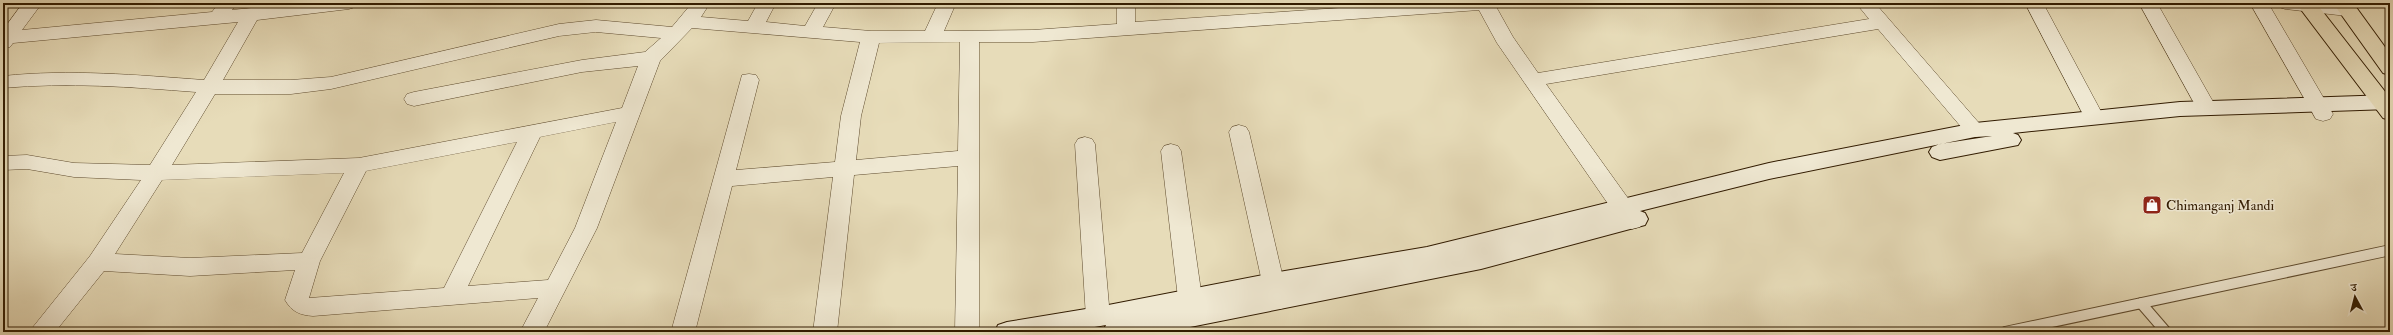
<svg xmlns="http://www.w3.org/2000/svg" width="2393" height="335" font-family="'IM FELL Double Pica','Noto Serif Devanagari',serif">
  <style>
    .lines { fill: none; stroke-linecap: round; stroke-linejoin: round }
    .lane-casing { stroke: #5e4b2e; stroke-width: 12 }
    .street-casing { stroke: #5e4b2e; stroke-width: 1 }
    .secondary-casing { stroke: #311b00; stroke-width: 2 }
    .primary-casing { stroke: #311b00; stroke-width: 2 }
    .lane { stroke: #efe8d2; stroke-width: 10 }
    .street { fill: #efe8d2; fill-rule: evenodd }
    .secondary { fill: #efe8d2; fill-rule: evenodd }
    .primary { fill: #e7dcb9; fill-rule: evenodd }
    .labels { text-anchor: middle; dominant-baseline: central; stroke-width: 3; stroke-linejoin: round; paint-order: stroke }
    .poi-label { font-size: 14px; fill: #311b00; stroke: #efe8d2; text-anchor: start }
  </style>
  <rect width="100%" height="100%" fill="#e7dcb9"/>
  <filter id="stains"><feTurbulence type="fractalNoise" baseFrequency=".005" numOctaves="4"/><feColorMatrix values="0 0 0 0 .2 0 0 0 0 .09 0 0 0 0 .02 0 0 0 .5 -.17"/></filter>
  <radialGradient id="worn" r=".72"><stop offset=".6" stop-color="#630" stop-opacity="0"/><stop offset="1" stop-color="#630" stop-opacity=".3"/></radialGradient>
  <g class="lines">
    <g class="lane-casing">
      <path id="lane" d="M2141,303L2166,332
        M2005,332L2386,251"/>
    </g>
    <g class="street-casing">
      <path id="street" d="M23,3H42L22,30L212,12L219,3H237L232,10L302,3H358L355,7L349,9L257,20L223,80H291L331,77L559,24L596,20L672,27L692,3H710L701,17L748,21L758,3H776L766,22L805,26L818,3H836L823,27L871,31H925L938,3H956L944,31L1033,30L1117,24V3H1135V22L1412,3H1494L1513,37L1538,73L1869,19L1856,3H1875L1985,130L1982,135L1975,137L1968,135L1878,29L1546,84L1640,215L1643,221L1640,227L1632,229L1624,227L1497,43L1479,10L1033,42H979V332H955L958,166L854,175L837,332H813L833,177L732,186L695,332H671L742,75L749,74L756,75L759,80L736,170L835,162L841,116L860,42L692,28L660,61L597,228L544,332H520L538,298L313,316C300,315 292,312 285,300L295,270L190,276L104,271L55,332H29L90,256L141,180L74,177L27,169L3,170V156L27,155L74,163L150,165L196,92C131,87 68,82 3,88V76C70,69 136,75 204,80L238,22L13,43L10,47L3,49V30ZM596,32L661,38L645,52L582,60L414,92L407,94L404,99L407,104L414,106L582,72L638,66L622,108L359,158L172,165L215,94H291L331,89L559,36ZM960,42L958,151L856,160L861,116L879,43ZM616,122L575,228L548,280L468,286L540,137ZM517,142L444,288L309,298L320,261L366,171ZM344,173L302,253L190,258L115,254L162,180Z
        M2025,3H2043L2104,117L2101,122L2094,124L2087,122Z
        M2139,3H2157L2216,107L2213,112L2206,114L2199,112Z
        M2250,3H2268L2333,114L2330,119L2323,121L2316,119Z
        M2276,3H2336L2354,6L2356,10L2354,14L2347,16L2285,9L2279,7Z
        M1239,125L1246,127L1249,132L1284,282L1292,300L1288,306L1280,309L1272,306L1262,282L1229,132L1232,127Z
        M1085,137L1092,139L1095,144L1110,317L1106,324L1098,326L1090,324L1086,317L1075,144L1078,139Z
        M1171,144L1178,146L1181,151L1202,298L1198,304L1190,307L1182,304L1178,298L1161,151L1164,146Z"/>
    </g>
    <g class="secondary-casing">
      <path id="secondary" d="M2390,95V109L2180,116L2013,133L2018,135L2021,140L2018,145L1940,160L1932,157L1929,152L1932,147L1940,144L1992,136L1975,137L1769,179L1640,211L1645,213L1648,219L1645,225L1481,269L1165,332H1103L1106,325L1066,332H995L998,325L1007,322L1098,307L1273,273L1427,247L1769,163L1975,123L2180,102Z"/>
    </g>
    <g class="primary-casing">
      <path id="primary" d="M2296,3H2316L2390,98V120L2383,118Z
        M2333,3H2353L2390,54V75L2383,73Z"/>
    </g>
    <use href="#lane" class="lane"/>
    <use href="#street" class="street"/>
    <use href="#secondary" class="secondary"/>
    <use href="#primary" class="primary"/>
  </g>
  <defs>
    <g id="shop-square" transform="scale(1)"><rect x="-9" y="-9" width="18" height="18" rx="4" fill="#8f2418" stroke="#efe8d2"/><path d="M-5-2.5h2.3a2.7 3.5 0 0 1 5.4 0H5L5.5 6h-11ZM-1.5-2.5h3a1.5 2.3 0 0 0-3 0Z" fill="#fff"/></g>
  </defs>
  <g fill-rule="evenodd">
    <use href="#shop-square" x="2152" y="205"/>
  </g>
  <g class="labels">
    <g class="poi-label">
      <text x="2166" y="205">Chimanganj Mandi</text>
    </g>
  </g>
  <rect width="2393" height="335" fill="none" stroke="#e7dcb9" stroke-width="16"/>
  <rect x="4" y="4" width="2385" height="327" fill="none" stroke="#311b00" stroke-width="2"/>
  <rect x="8" y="8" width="2377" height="319" fill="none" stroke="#311b00"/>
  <g transform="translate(2355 297) rotate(353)" stroke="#efe8d2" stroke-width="3" paint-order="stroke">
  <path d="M0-3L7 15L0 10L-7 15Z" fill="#311b00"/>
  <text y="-6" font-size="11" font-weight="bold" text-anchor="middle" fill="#311b00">उ</text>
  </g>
  <rect width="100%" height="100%" filter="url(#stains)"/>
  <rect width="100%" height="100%" fill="url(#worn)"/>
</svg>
